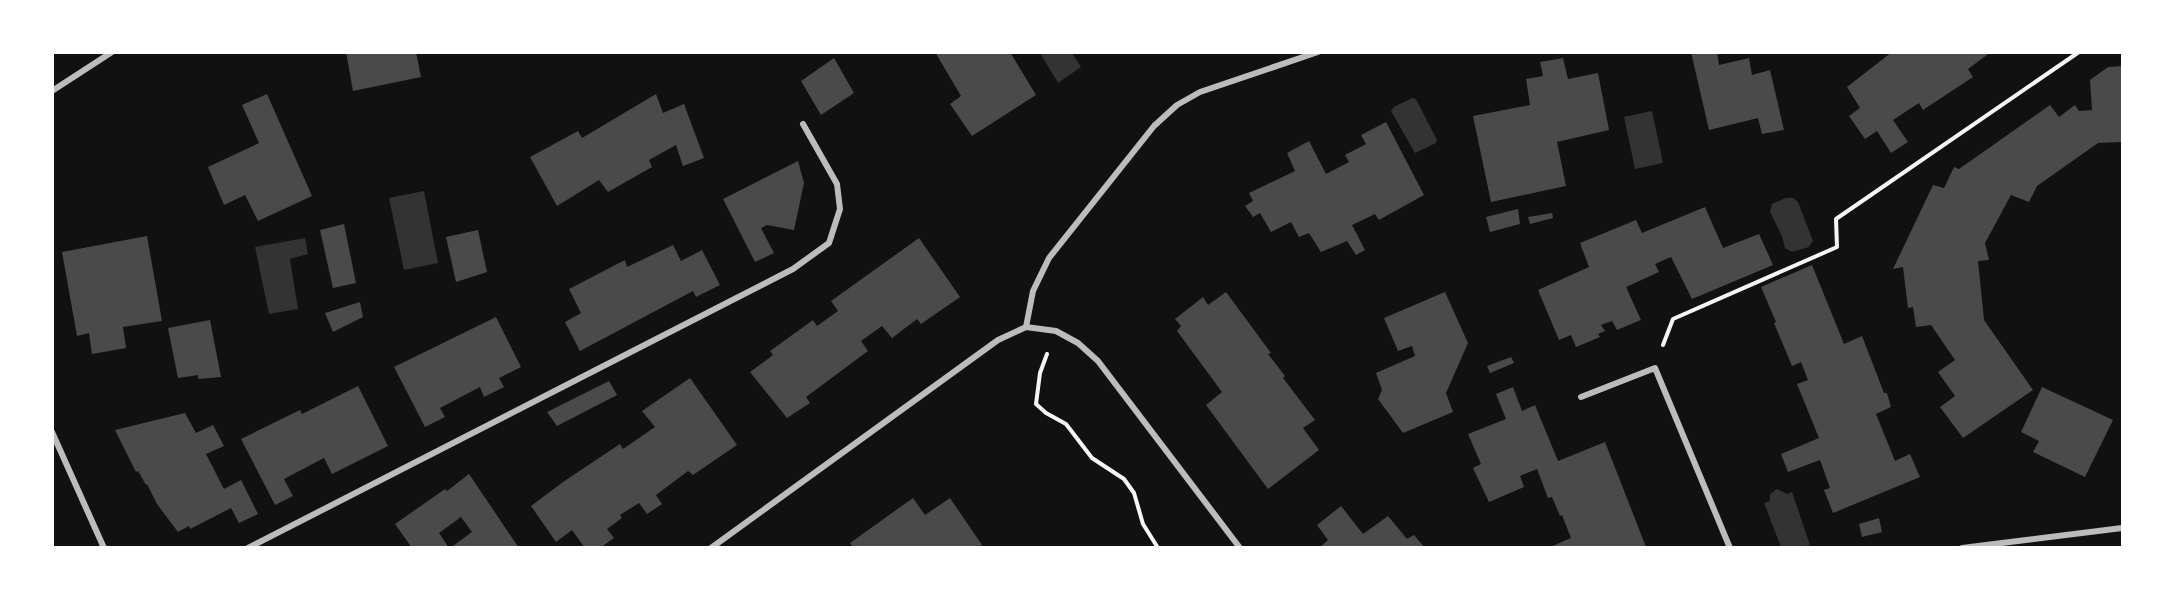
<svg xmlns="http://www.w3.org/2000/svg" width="2175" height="600" font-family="Manrope,sans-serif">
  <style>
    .water { fill: #333 }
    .building { fill: #4a4a4a }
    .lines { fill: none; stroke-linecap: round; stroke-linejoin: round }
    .path { stroke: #f5f5f5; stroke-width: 4 }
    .minor { stroke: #bcbcbc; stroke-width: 6 }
  </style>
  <rect width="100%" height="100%" fill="#111"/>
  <path class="water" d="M1040,53H1072L1081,67L1058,83Z
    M1412,98L1416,99L1437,140L1436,143L1415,153L1391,111L1394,107Z
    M1652,111L1663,163L1635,169L1624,117Z
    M424,191L438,263L404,270L389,198Z
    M1786,198H1793L1798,202L1813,241L1809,247L1792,252L1785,248L1782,236L1770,212L1772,204Z
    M305,238L308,254L290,259L298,309L269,314L255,247Z
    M1777,489L1787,494L1792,492L1810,545L1805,547H1781L1764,503L1770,501V494Z"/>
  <path class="building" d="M346,52H416L421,77L353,91Z
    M935,52H1010L1036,95L972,136L950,104L961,96Z
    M1691,52H1717L1719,65L1749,58L1752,75L1770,70L1784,130L1762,134L1758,118L1709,130Z
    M1892,52H1991L1968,69L1973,77L1923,110L1919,103L1893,120L1908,142L1891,153L1877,131L1865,139L1849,116L1860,108L1847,87Z
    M834,58L854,93L821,115L801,81Z
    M1563,58L1568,79L1598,73L1609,130L1557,142L1566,186L1491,202L1473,116L1530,105L1526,79L1543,76L1540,62Z
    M2122,66V142L2098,143L2037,186L2029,202L2011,195L1985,243L1989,260L1978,261L1984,320L2033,390L1963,438L1940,407L1955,396L1938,372L1955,360L1931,325L1916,327L1913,307L1908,308L1903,267L1893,269L1933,185L1944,188L1954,167L1959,169L2050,105L2059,117L2075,105L2079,111L2092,110L2090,80L2108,67Z
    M267,94L312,196L258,221L245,195L224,205L208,167L259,143L242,105Z
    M656,94L663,113L684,104L704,158L683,166L676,145L649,160L652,167L608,192L599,180L557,206L530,157L578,131L582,138Z
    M1386,122L1424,195L1379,220L1375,214L1352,225L1365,250L1356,255L1347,241L1321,252L1309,233L1299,237L1291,222L1271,232L1260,213L1253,217L1245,206L1253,201L1249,193L1295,171L1287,153L1309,141L1326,174L1349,162L1345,155L1366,144L1361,135Z
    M798,161L804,183L794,230L767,225L761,228L774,253L755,262L723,199Z
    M1705,207L1723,248L1759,234L1773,265L1692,299L1671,257L1655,264L1659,272L1626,287L1641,320L1617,330L1612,321L1601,325L1605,331L1598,334L1600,337L1576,347L1571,335L1559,340L1538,290L1589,267L1580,243L1636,220L1642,233Z
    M1518,209L1520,224L1490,232L1486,217Z
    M1552,213L1553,218L1530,224L1528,217Z
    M344,224L356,283L333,288L320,230Z
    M478,230L487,272L456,282L446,237Z
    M147,236L162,321L123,327L126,348L92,354L89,333L77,336L62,252Z
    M919,238L960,297L921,324L917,319L892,338L882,326L861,341L868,351L806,397L810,403L787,418L750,372L773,355L770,351L813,320L817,326L838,311L831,301Z
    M673,245L681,261L702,250L720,285L696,297L693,291L580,351L565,322L581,313L569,289L625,260L627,267Z
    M1812,265L1844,344L1862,336L1884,393H1887L1891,407L1876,414L1895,461L1910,454L1920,477L1833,513L1824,490L1830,488L1820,460L1788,472L1781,454L1819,438L1797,384L1808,380L1801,362L1792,366L1774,323L1776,322L1761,287Z
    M1226,292L1271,353L1268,354L1285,376L1283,378L1315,420L1303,428L1319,450L1268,489L1206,405L1222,392L1177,331L1181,326L1175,319L1203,297L1208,305Z
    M1445,292L1468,343L1446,393L1453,412L1403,433L1378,399L1382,390L1376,373L1415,356L1412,346L1398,351L1384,318Z
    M360,302L363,317L333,332L325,313Z
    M496,317L521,367L499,378L504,387L484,397L480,387L440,408L445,417L425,427L394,367Z
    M210,320L221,377L198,379V375L178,378L168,328Z
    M1511,357L1514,363L1490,373L1487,366Z
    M690,378L737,445L693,475L688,471L656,495L662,504L647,514L639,503L620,515L622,518L607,529L614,538L600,548H585L572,530L556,542L531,506L563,482L620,444L623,449L655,427L642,411Z
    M609,381L617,395L557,426L547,412Z
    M358,386L388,446L332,474L324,458L284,479L293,496L275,505L241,439L300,410L302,414Z
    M1513,387L1522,411L1535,405L1558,461L1605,442L1646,547H1550L1571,538L1562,515L1560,516L1552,497L1548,498L1537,469L1520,476L1524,487L1489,502L1473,468L1481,464L1468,434L1506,419L1496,394Z
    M2042,387L2113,420L2085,477L2033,452L2039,441L2021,432Z
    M185,413L196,433L213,425L224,446L206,454L224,489L241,480L258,514L239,523L231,508L190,529L189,526L178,532L157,504L147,484L146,485L138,471L136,472L115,430Z
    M469,474L519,548H450L472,532L461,517L439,533L449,548H412L395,524L445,489L447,491Z
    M913,498L925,515L950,498L982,545L978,548H853L850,543Z
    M1341,506L1363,534L1388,516L1407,539L1414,535L1425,548H1319L1328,540L1317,525Z
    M1879,518L1882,532L1862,537L1859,524Z"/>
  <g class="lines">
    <path class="path" d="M1663,345L1673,319L1837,247L1836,219L2079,52
      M1047,354L1040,373L1036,404L1046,413L1066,424L1092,458L1124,479L1134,493L1143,524L1158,548"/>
    <path class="minor" d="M52,91L112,52
      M1026,327L1033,291L1049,258L1154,126L1177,105L1200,92L1318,52
      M1581,397L1655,368L1730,548
      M52,432L104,548
      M248,548L793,269L829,243L840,209L837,184L803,124
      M711,548L998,340L1026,327L1056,331L1078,343L1098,361L1240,548
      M1962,548L2122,528"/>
  </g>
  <rect width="2175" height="600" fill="none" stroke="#ffffff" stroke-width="108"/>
</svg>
